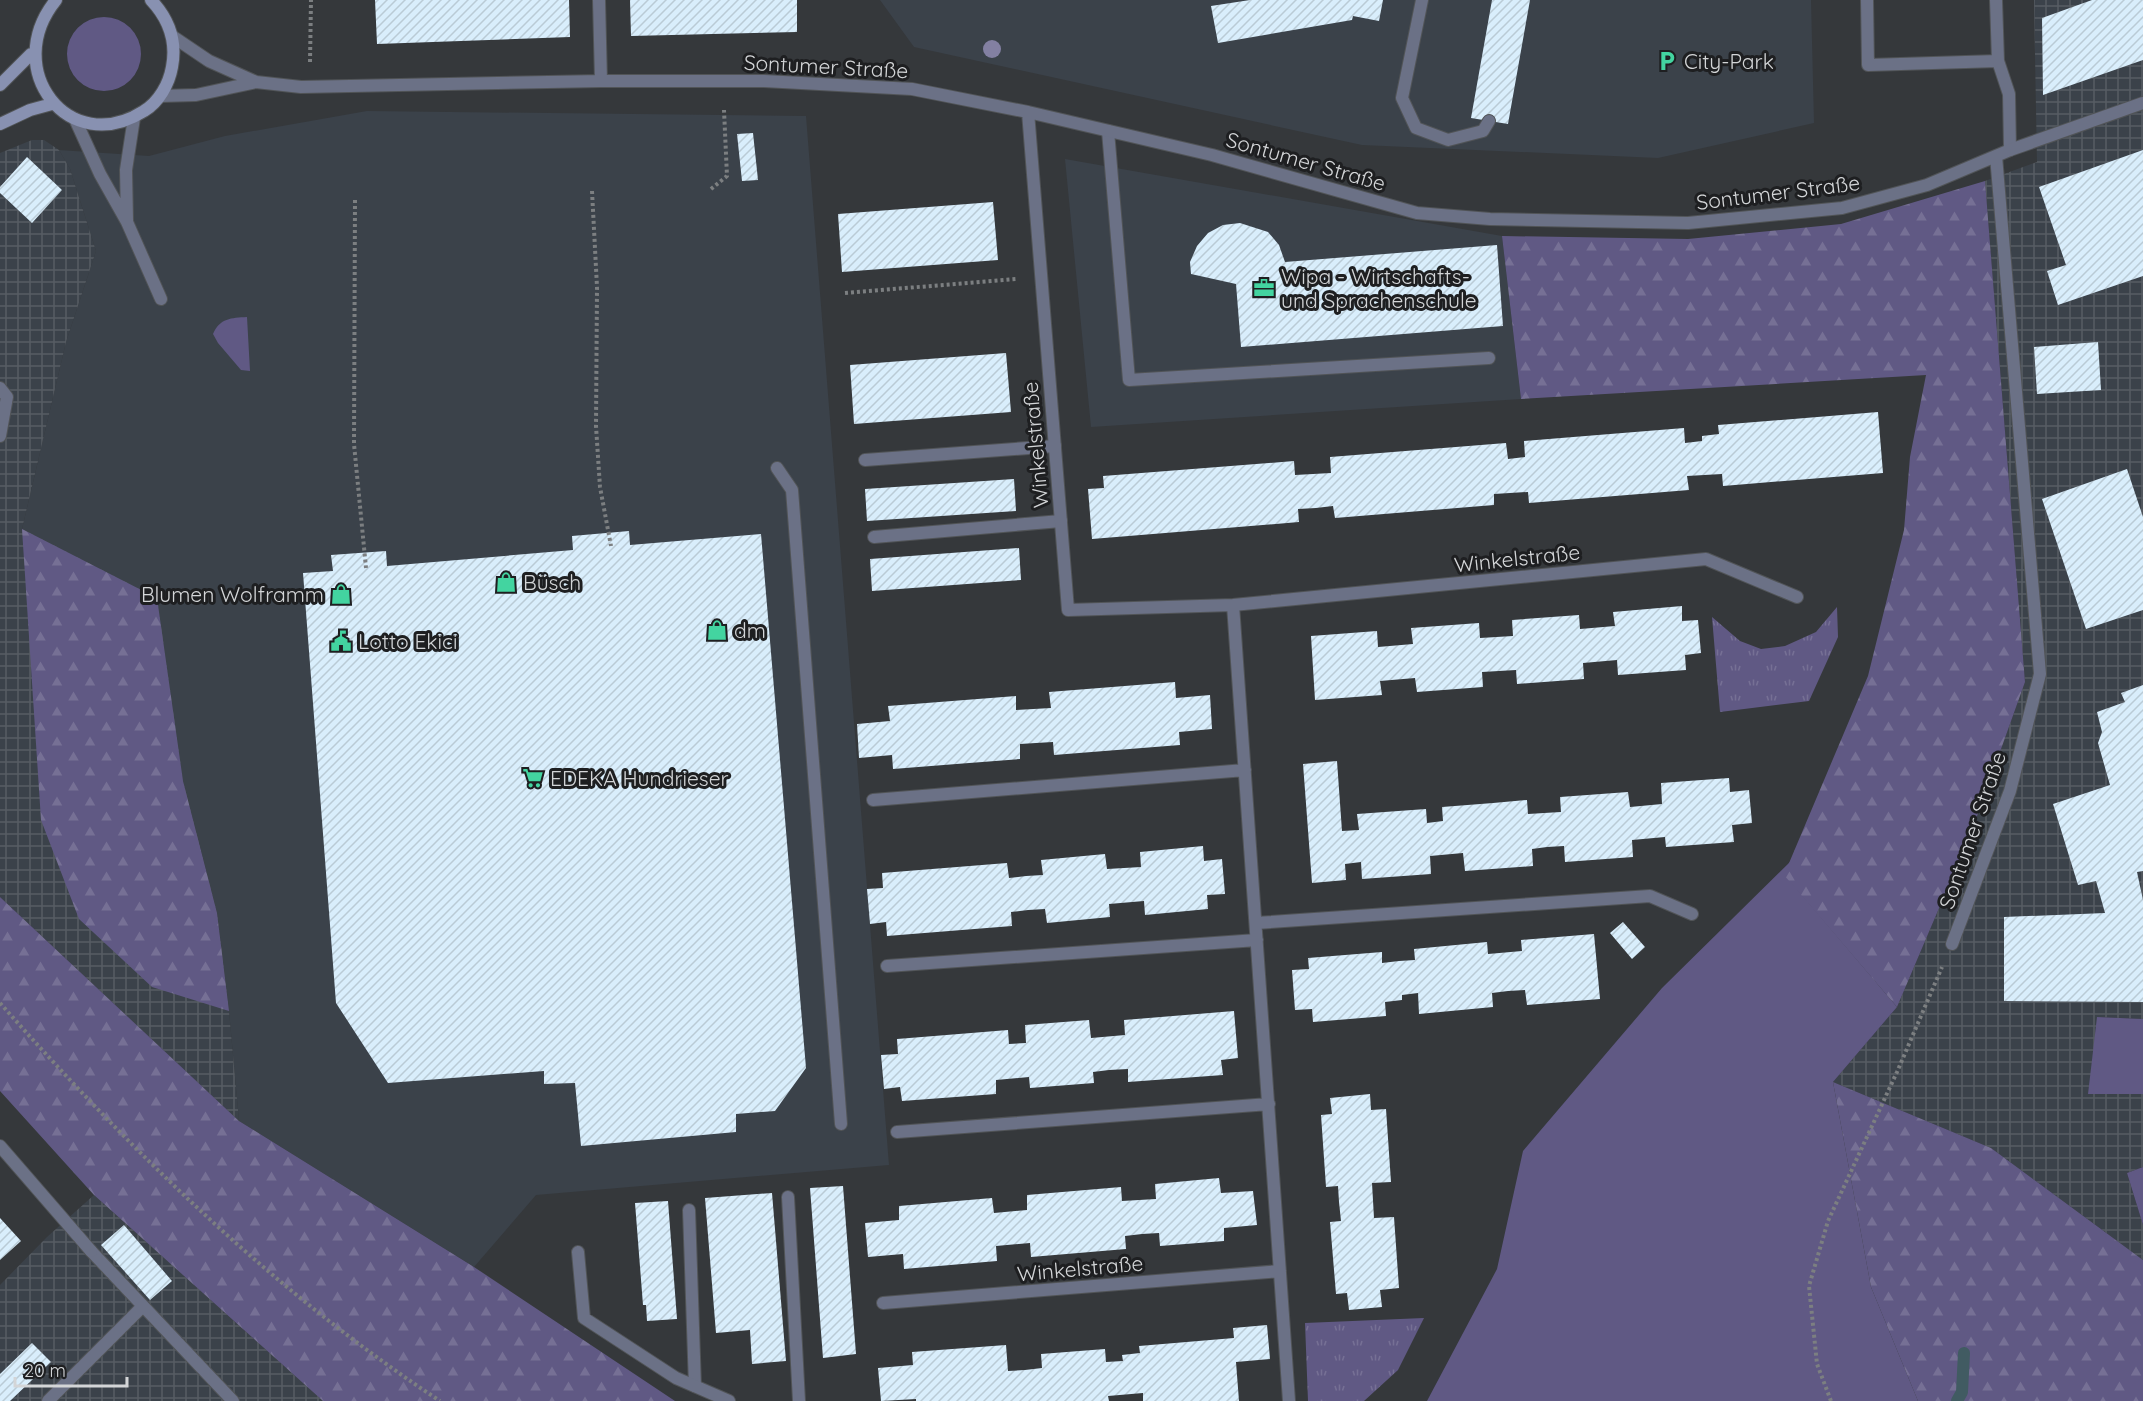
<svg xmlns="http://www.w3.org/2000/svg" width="2143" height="1401" font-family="Quicksand,sans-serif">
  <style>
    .built { fill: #3b424a }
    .industrial { fill: url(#industrial-grid) }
    .green { fill: #605984 }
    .forest { fill: url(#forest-firs) }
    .park { fill: url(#park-tufts) }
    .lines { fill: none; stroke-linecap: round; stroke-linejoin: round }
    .stream { stroke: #415b62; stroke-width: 12 }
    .building { fill: url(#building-hatch) }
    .service-casing { stroke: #515457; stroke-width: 14 }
    .minor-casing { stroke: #515457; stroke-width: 14 }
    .secondary-casing { stroke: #515457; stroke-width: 14 }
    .path { stroke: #7c7f81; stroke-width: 4; stroke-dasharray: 3 3; stroke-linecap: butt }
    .service { stroke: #6b7186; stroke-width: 12 }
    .minor { stroke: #6b7186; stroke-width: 12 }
    .secondary { stroke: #8891b1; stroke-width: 12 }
    .tree { fill: #8380a2 }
    .labels { text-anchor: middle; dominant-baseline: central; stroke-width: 6; stroke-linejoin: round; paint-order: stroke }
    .poi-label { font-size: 21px; fill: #d3d5d7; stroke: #1e1f21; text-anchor: start }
    .street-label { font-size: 21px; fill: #d3d5d7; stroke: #1e1f21 }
  </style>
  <defs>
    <pattern id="industrial-grid" width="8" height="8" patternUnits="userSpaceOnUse" patternTransform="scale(1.5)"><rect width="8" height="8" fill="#3b424a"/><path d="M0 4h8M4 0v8" fill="none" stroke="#565c63"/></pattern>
    <pattern id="forest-firs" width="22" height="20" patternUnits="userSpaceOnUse" patternTransform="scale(1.5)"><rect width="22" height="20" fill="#605984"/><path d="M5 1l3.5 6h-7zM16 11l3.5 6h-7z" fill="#767095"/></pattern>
    <pattern id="park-tufts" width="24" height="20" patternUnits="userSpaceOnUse" patternTransform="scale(1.5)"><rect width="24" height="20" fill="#605984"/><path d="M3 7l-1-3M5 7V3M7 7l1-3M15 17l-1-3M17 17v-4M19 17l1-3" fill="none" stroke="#767095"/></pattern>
    <pattern id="building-hatch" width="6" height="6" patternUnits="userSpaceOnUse" patternTransform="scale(1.5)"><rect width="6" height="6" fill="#d9eefc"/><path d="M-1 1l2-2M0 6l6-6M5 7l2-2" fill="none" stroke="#bacbd6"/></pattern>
  </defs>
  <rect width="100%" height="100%" fill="#35383b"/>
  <path class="built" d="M880,0H1811L1814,123L1658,158L1362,145L914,47Z
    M367,111L806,116L889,1165L536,1195L474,1267L239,1121L229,1011L217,913L183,781L22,529L66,342L96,251L70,169L59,150L149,156L225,136Z
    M1065,159L1502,236L1521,399L1091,427Z"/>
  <path class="industrial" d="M2034,0H2143V1019L2098,1017L2089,1094H2143V1167L2127,1173L2143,1225V1260L1991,1148L1833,1082L1897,1007L1971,833L2025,682L1985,181L2037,162Z
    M32,140H44L59,150L70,169L96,251L66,342L22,529L157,598L183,781L217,913L229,1011L239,1121L0,897V153Z
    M94,1195L323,1401H0V1285L47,1237Z"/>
  <path class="green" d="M67 54a37 37 0 1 1 74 0a37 37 0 1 1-74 0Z
    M247,317L250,371L241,370L218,343L213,334C220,318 231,318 247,317Z
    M1791,861L1785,875L1897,1007L1833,1082L1871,1287L1918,1401H1427L1497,1269L1523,1151L1662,988Z
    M2097,1017L2143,1019V1094H2088Z
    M2143,1167V1225L2127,1173Z"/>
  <path class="forest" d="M1985,181L2025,682L1971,833L1897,1007L1784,875L1868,676L1904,530L1910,457L1926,375L1521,399L1502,236L1688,239L1841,224Z
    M22,529L157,598L183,781L217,913L229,1011L152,987L79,919L41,820Z
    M0,897L239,1121L474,1267L675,1401H323L94,1195L0,1091Z
    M1833,1082L1991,1148L2143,1260V1401H1918L1871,1287Z"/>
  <path class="park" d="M1837,607L1838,637L1809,701L1720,712L1712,617L1740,641L1761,649L1785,646L1816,632Z
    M1424,1318L1398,1370L1364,1401H1308L1305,1323Z"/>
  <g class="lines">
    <path class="stream" d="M1957,1401L1962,1392L1964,1353"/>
  </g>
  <path class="building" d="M375,0H569L570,37L377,44Z
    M630,0H797V32L631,36Z
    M1250,0H1383L1379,21L1353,16L1352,20L1218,43L1211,6Z
    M1492,0H1530L1508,124L1471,118Z
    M2092,0H2143V60L2043,95L2042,18Z
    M753,133L758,180L742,181L737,134Z
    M2143,150V276L2058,305L2047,271L2066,265L2039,187Z
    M27,157L62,190L32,223L0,193V187Z
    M993,202L998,260L842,272L838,214Z
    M1240,223L1268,232L1279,245L1285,262L1497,245L1503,326L1241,347L1236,284L1191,274L1190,262L1197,246L1208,233L1223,225Z
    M2098,342L2101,390L2037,394L2034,347Z
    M1006,353L1011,412L854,424L850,365Z
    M1878,412L1883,473L1723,486L1722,474L1687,476L1689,490L1529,503L1528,492L1510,493L1494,494V505L1335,518L1333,506L1316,508L1298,509L1299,522L1092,539L1088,489L1104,488L1103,476L1294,461L1295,475L1331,473L1330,457L1506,443L1508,459L1525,457L1524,441L1684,428L1685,443L1702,441V436L1719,434L1718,425Z
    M2127,469L2143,517V610L2086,629L2042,499Z
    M1014,479L1016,511L867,521L865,489Z
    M629,531L630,545L761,534L806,1068L775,1111L736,1114V1132L581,1146L575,1083L544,1084V1071L388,1083L336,1003L303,573L333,571L331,555L386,551L387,566L573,550L572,536Z
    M1019,548L1021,580L872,591L870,559Z
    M1682,606V621L1698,620L1701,653L1685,655L1686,670L1618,675L1617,660L1583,663L1584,679L1517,684L1516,670L1482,672L1483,687L1417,692L1415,678L1380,681L1382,695L1315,700L1311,636L1377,631L1378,647L1413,644L1411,628L1479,623L1480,638L1513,636L1512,620L1579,615L1580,629L1615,626L1613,612Z
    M1175,682L1176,698L1210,695L1212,729L1179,732L1180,745L1054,755L1053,742L1036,743L1020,744V759L893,769L892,755L859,758L857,724L890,721L888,706L1016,696V710L1051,708L1049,692Z
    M2143,685V871L2137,872L2143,900V1002L2004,1001V917L2105,913L2096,881L2078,885L2053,804L2110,785L2098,743L2102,732L2097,712L2125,702L2121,693Z
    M1337,761L1342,831L1359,830L1357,814L1426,809L1427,823L1443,821L1442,807L1493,803L1527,800L1528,814L1544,813L1561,812L1560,797L1628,792L1630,807L1662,804L1661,783L1729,778L1730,792L1749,790L1752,823L1732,825L1734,842L1666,847L1665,837L1632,840L1633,857L1565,862L1564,846L1547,847L1532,849L1533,866L1465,871L1463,853L1430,856L1431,874L1362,879L1361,862L1345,864L1346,880L1312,883L1303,764Z
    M1203,846L1204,861L1222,859L1225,894L1207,895L1208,909L1145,915L1144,901L1109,904L1110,917L1047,923L1045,909L1028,910L1011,912L1012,926L887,936L886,922L870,924L867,889L883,888L882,873L1007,863L1009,878L1026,876L1043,875L1041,860L1105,854L1107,869L1141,867L1140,852Z
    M1623,922L1645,947L1632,959L1610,933Z
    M1594,934L1600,999L1527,1005L1525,990L1508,991L1492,993L1493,1007L1419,1014L1418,993L1402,995V1000L1385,1002L1386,1016L1313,1022L1312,1009L1295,1010L1292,970L1309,969L1308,958L1382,952V963L1399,961L1415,960L1414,949L1487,942L1488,954L1522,951L1521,940Z
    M1234,1011L1238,1058L1221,1060L1223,1075L1128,1082V1069L1109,1070L1093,1072L1094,1083L1030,1088L1029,1077L996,1080V1094L902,1101L900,1087L884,1089L881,1055L898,1054L897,1039L1008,1030L1009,1044L1026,1043L1025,1025L1089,1020L1091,1038L1125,1035L1124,1020Z
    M1370,1094L1371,1110L1386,1109L1391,1182L1372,1183L1374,1218L1394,1217L1399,1288L1380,1290L1382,1307L1349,1310L1347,1293L1336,1294L1330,1222L1341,1221L1339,1202L1338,1186L1326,1187L1321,1115L1332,1114L1330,1098Z
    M1219,1178L1221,1193L1253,1191L1257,1225L1224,1228V1241L1160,1246L1159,1233L1142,1234L1125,1236L1126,1249L1031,1257L1030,1243L996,1246L997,1261L904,1269L903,1254L868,1257L865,1223L899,1220V1206L992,1198L994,1213L1027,1210V1195L1121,1187L1122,1201L1156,1199L1155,1184Z
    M843,1186L856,1354L823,1358L810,1188Z
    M772,1193L786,1361L752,1364L750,1330L716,1333L705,1198Z
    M668,1201L677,1319L647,1321L646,1305H643L635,1203Z
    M0,1218L21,1241L0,1260Z
    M124,1225L172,1281L150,1300L101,1245Z
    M1267,1325L1270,1359L1236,1362L1239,1401H1143V1393L1108,1396L1109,1401H916V1399L881,1401L878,1368L913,1365L912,1352L1006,1345L1008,1371L1025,1370L1042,1368L1041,1354L1105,1349L1106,1362L1123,1361L1122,1355L1140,1353L1139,1346L1234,1338L1233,1328Z
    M32,1343L51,1362L10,1401H0V1374Z"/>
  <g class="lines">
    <g class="service-casing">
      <path id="service" d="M1422,0L1402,98L1416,128L1448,140L1483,131L1489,121
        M1867,0L1868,65L1998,61
        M1996,0L1998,61L2009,94L2010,150
        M75,119L100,174L127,222L161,299
        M1108,131L1129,380L1489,358
        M127,220L126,170L134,118
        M0,388L7,397L0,436
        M865,460L1055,446
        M777,468L792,490L841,1124
        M874,537L1061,521
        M788,1197L799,1401
        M689,1210L695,1386
        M91,1251L233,1401
        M48,1401L143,1306"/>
    </g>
    <g class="minor-casing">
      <path id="minor" d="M599,0L601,81
        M172,36L209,61L256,82
        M160,96L196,95L256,82L301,87L601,81H764L912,89L1028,112L1212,155L1417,213L1490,219L1688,223L1842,208L1927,185L2010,150L2143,103
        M1028,112L1068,610L1233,605L1706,559L1797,597
        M1233,605L1289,1401
        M873,800L1245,770
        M1256,923L1650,896L1692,914
        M1952,944L2010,791L2040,674L1996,156
        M887,966L1257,940
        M897,1132L1269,1104
        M0,1146L91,1251
        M578,1252L584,1318L676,1378L729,1401
        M883,1303L1280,1271"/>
    </g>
    <g class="secondary-casing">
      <path id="secondary" d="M56,0C0,69 69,159 144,111C159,102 169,84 172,67C177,41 169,19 151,0
        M0,85L31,54
        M0,124L30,110L52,104"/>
    </g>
    <path class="path" d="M310,62L311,0
      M711,189L727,176L724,110
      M592,191L597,287L596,426L600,487L611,546
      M355,200L354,444L366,568
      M845,293L1016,279
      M0,1003C132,1152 273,1291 440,1401
      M1831,1401L1817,1364L1809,1286L1828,1221L1897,1072L1942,967"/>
    <use href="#service" class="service"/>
    <use href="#minor" class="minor"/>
    <use href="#secondary" class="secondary"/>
  </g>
  <circle class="tree" cx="992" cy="49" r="9"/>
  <defs>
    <g id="parking-bare" transform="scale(1.62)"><path d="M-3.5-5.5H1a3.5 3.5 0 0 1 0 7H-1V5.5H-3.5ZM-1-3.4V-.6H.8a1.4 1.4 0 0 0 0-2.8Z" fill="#43d4a0" stroke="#1e1f21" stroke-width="2.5" paint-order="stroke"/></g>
    <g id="office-bare" transform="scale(1.62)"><path d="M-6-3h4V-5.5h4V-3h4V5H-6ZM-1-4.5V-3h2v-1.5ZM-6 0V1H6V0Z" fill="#43d4a0" stroke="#1e1f21" stroke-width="2.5" paint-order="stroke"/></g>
    <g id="shop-bare" transform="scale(1.62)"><path d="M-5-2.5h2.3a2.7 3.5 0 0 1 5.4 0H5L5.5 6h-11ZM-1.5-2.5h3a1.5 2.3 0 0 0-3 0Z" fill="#43d4a0" stroke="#1e1f21" stroke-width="2.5" paint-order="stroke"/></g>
    <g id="civic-bare" transform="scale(1.62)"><path d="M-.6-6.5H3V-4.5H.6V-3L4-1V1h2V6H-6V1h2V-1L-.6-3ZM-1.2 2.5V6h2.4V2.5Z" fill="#43d4a0" stroke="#1e1f21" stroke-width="2.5" paint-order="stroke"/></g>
    <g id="supermarket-bare" transform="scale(1.62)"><path d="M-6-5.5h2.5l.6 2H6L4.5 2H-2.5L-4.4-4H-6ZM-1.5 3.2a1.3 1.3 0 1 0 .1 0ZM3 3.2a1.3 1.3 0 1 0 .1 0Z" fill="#43d4a0" stroke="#1e1f21" stroke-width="2.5" paint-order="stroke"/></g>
  </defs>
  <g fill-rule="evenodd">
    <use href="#parking-bare" x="1667" y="61"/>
    <use href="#office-bare" x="1264" y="288"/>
    <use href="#shop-bare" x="506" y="582"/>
    <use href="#shop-bare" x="341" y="594"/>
    <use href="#shop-bare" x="717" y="630"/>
    <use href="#civic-bare" x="341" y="641"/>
    <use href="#supermarket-bare" x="533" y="778"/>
  </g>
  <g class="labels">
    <g class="poi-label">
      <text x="1684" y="61">City-Park</text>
      <text x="1281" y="276">Wipa - Wirtschafts-<tspan x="1281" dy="24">und Sprachenschule</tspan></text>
      <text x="523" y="582">Büsch</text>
      <text x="324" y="594" text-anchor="end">Blumen Wolframm</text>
      <text x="734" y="630">dm</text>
      <text x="358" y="641">Lotto Ekici</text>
      <text x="550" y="778">EDEKA Hundrieser</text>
    </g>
    <g class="street-label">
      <text transform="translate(826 66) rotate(3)">Sontumer Straße</text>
      <text transform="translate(1306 161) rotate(16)">Sontumer Straße</text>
      <text transform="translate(1778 192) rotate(-7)">Sontumer Straße</text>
      <text transform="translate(1035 445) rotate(-95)">Winkelstraße</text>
      <text transform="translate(1517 558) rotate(-6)">Winkelstraße</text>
      <text transform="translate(1972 830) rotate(-71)">Sontumer Straße</text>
      <text transform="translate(1080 1268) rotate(-5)">Winkelstraße</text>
    </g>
  </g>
  <path d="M15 1377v9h112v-9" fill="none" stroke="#d3d5d7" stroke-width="3"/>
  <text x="24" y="1377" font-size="18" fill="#d3d5d7" stroke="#1e1f21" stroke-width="4.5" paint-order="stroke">20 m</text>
</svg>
